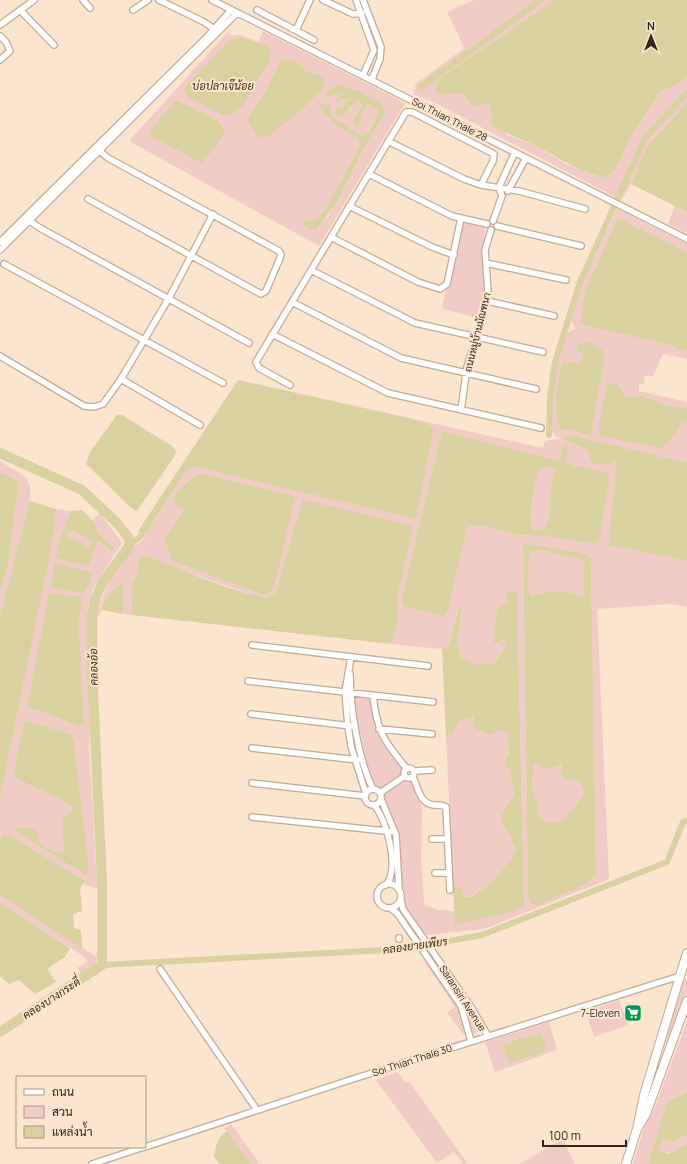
<svg xmlns="http://www.w3.org/2000/svg" width="687" height="1164" font-family="Manrope,Sarabun,sans-serif">
  <style>
    .green { fill: #f1cbc5; fill-rule: evenodd }
    .water { fill: #d8d1a0; fill-rule: evenodd }
    .lines { fill: none; stroke-linecap: round; stroke-linejoin: round }
    .canal { stroke: #d8d1a0; stroke-width: 6 }
    .river { stroke: #d8d1a0; stroke-width: 10 }
    .minor-casing { stroke: #c0aa95; stroke-width: 8 }
    .secondary-casing { stroke: #c0aa95; stroke-width: 10 }
    .minor { stroke: #fff; stroke-width: 5.5 }
    .secondary { stroke: #fff; stroke-width: 8 }
    .labels { text-anchor: middle; dominant-baseline: central; stroke-width: 4; stroke-linejoin: round; paint-order: stroke }
    .street-label { font-size: 10px; fill: #312820; stroke: #fce5cf }
    .poi-label { font-size: 10px; fill: #312820; stroke: #fce5cf; text-anchor: end }
    .water-label { font-size: 11px; font-style: italic; fill: #39330b; stroke: #fce5cf }
  </style>
  <rect width="100%" height="100%" fill="#fce5cf"/>
  <path class="green" d="M474,0H555L437,80L435,93H464L469,103L488,102L507,135L534,145L566,164L597,176L607,178L616,169L628,142L660,92L679,84L687,74V102L647,147L631,184L621,200L433,102L413,94L416,84L464,48L447,12Z
    M263,31L405,103L319,246L129,141L227,33L234,36L238,34L258,42ZM240,37L242,106L233,114L189,82L230,40ZM279,63L303,67L307,72L320,75L325,86L309,103L286,120L250,115L267,89ZM337,84L383,105L385,114L368,141L337,202L326,219L308,228L303,222L317,219L326,208L360,146L357,138L319,105L331,110L333,117L361,136L369,133L379,110L369,104L363,111L360,124H354V118L362,105L358,100L349,110L335,114L337,107H342L350,98L335,101L344,93C336,93 330,98 321,98ZM176,101L219,121L152,128Z
    M675,206L687,212V233L668,224Z
    M617,209L687,244V252L618,218L581,322L585,325L673,346L685,351L687,349V359L663,354L653,376H645L644,384H639V391L687,402V408L668,406L644,396L625,397L619,384L607,383L599,423V436L615,438L676,434L681,424L687,423V463L568,434L562,438L617,459L608,545L687,561V607L669,604L597,609L609,879L484,929L425,935L404,906C407,896 406,890 399,882L401,867L395,825L383,801L384,795L380,789L375,786L371,778L366,761L353,698L355,696H371L374,726L378,734L403,768L402,772L404,780L412,781L422,808L421,857L424,904L438,910L454,911L456,925L524,894L517,593L507,601L495,644L505,639V648L495,663L477,665L460,657L457,643L462,610L458,608L448,646L442,649L391,644L397,625L398,595L413,528L276,592L270,597L255,596L174,567L149,556L140,555L136,578L131,586L132,615L123,614V584L102,603V610L96,619C103,591 117,557 142,541L186,471L193,465L416,519L434,427L409,418L543,448L545,441L561,438L554,435L552,431C551,394 554,367 567,333L576,328L570,320L580,288ZM582,353L605,357L591,435L564,361L581,363ZM442,431L559,461L564,445H567V456L564,460C575,467 589,470 602,471L592,544L544,535H515L483,525L467,527L402,598ZM197,475H206L295,496L263,595L172,561L164,539L183,508L176,506L173,500L187,481ZM523,545L591,560L596,874L528,896Z
    M465,221L485,227L482,260L486,290L478,318L442,309L446,288L450,282L463,223Z
    M0,461L24,476L30,485V501L0,616V590L8,564L18,487L17,480L0,472Z
    M548,466L555,471L550,491V517L544,530H533C529,510 535,489 539,469Z
    M56,509L71,511L60,539L89,566L97,542L100,541L110,551L92,520L100,513L122,543L94,586L87,610L91,719L89,744L97,888L84,885L85,882L1,837L0,842V799L52,544ZM81,609L78,618V633L84,725L80,727L39,710L27,708ZM24,720L71,734L74,743L89,867L87,876L16,832L38,831L37,841L45,848L62,854L65,849L63,817L72,812L71,806L60,799L13,777Z
    M69,530L92,540L90,548L67,536Z
    M540,550L584,560V597C565,589 551,590 531,596L528,589L529,552Z
    M474,716L500,730L507,731L509,752L504,763L510,771L514,794L508,804L503,827L514,840L516,851L495,880L470,897L464,896L462,889L453,885L446,736L453,734L459,721Z
    M534,762C561,765 572,765 585,792L575,807L561,822L547,823L537,812V803L532,785Z
    M0,895L97,957L95,965L81,974L77,968L87,962L85,957L0,902Z
    M426,960L459,1010L465,1036L447,1013L455,1007L424,961Z
    M687,979V992L662,1052L681,981Z
    M619,1000L628,1025L594,1037L586,1012Z
    M468,1008L475,1017L480,1030L474,1034L472,1032L468,1015L465,1014V1009Z
    M687,1021V1092L667,1102L648,1164H633L644,1127L654,1110Z
    M549,1022L557,1050L495,1072L485,1042Z
    M398,1072L406,1083L409,1081L468,1164H463L454,1152L437,1163L376,1080Z
    M231,1124L260,1164H251L224,1128Z
    M687,1135V1144C676,1152 671,1155 657,1151L662,1139H681Z
    M563,1139L575,1164H519Z"/>
  <path class="water" d="M555,0H687V74L679,84L660,92L628,142L616,169L607,178C580,173 558,157 534,145C520,138 505,134 492,125L491,108L488,102L476,107L469,103L464,93L435,94L437,80Z
    M240,37L268,47L271,54L267,65L242,106L233,114L222,115L187,96L185,90L189,82L230,40Z
    M284,59C294,61 301,63 307,72L320,75L325,81V86L309,103L269,136L257,137L248,121L250,115L267,89L279,63Z
    M337,84L362,93L383,105L385,114L368,141L337,202L316,230L308,229L303,222L317,219L326,208L360,146L357,138L334,124L318,105L329,104L333,117L361,136L369,133L379,111L368,104L363,111L359,127L354,124V118L362,105L358,100L342,116L335,114L337,107H342L350,98L334,102L343,93L321,98Z
    M176,100L219,121L225,134L202,163L149,135L152,128Z
    M687,102V212L631,184L647,147Z
    M618,218L687,252V349L685,351L677,350L673,346L585,325L581,322L585,292Z
    M587,342L601,349L605,357L591,435L560,428C553,405 557,383 563,361L581,363L582,353L577,352L578,344Z
    M238,380L409,418L434,427L416,519L193,466L186,471L146,534L138,531Z
    M607,383L619,384L625,397L644,396L668,406L687,408V423L681,424L676,434L663,448L599,436V423Z
    M117,415H122L172,446L176,451L174,457L137,511L131,508L86,464L90,452Z
    M442,431L559,461L564,445H567V456L565,460C577,470 594,467 608,474L609,481L599,542L592,544L544,535H515L483,525L467,527L447,612L443,616L403,606L402,598ZM548,466L555,471L550,491V517L544,530H533C528,511 535,488 539,470Z
    M568,434L687,463V561L608,545L617,460L608,465L592,463L587,449L562,438Z
    M0,472L17,480L18,487L8,564L0,590Z
    M197,475H206L295,496L274,588L268,594L263,595L172,561L164,539L183,509L176,506L173,500C178,489 187,481 197,475Z
    M303,500L408,525L413,528L398,595L397,625L391,644L132,615L131,586L136,578L140,555C153,556 163,563 175,567C194,575 253,599 270,597L276,592Z
    M30,501L56,509L52,544L0,799V616Z
    M82,510L92,520L101,536L114,548L111,551L100,541L97,542L89,566L56,558L60,539L71,511ZM69,530L92,540L90,548L67,536Z
    M523,545L541,546L587,554L591,560L596,874L586,884L537,905L531,904L528,896ZM540,550L584,560V597C562,589 554,590 531,596L528,589L529,552ZM534,762L544,769L561,765L563,779L579,780L585,792L575,807L561,822L547,823L537,812V803L532,785Z
    M55,563L92,573L89,585L84,593L50,587Z
    M123,583V614L102,610C102,598 114,590 123,583Z
    M507,592H517L524,905L514,911L455,925L453,885L462,889L464,896L471,897L495,880L516,851C513,835 504,833 501,817L514,794L510,771L504,763L509,752L507,731L500,730L489,735L473,727L474,716L459,721L453,734L446,736L442,649L448,646L459,607L462,610L457,643L460,657L477,665L495,663L505,648V639L494,644V631L497,610L507,601Z
    M49,593L82,597L81,609L78,618L84,725L80,727L39,710L27,708Z
    M24,720L71,734L74,743L89,867L87,876L16,832L14,828H31L38,831V841L45,848L62,854C66,847 65,842 61,835L63,831V817L72,812L71,806L60,799L13,777Z
    M5,835L10,836L85,881L80,889L82,911L73,914L74,928L81,930L82,948L0,895V842L1,837Z
    M0,902L70,948L65,957L47,969L56,982L35,994L19,980L9,984L0,976Z
    M536,1034H541L546,1045L544,1052L509,1063L503,1045Z
    M687,1092V1135L673,1142L663,1139L658,1151L669,1154L687,1144V1164H648L667,1102Z
    M227,1131L251,1164H220L214,1157C216,1146 217,1137 227,1131Z"/>
  <g class="lines">
    <path class="canal" d="M421,87L541,0
      M549,435L550,397L555,362L580,282L645,138L687,93
      M130,545L140,537L147,527
      M102,965L405,949L482,935L667,862L683,822L687,821"/>
    <path class="river" d="M0,453L82,490L117,523L128,537L130,545L102,583L96,598L92,613V671L102,883V965L0,1032"/>
    <g class="minor-casing">
      <path id="minor" d="M83,0L90,8
        M159,0L204,22L217,31
        M212,0L687,239
        M323,0L353,14L362,13
        M356,0L374,50L363,75
        M363,0L381,47L380,59L372,79
        M20,10L54,45
        M133,10L148,0
        M257,10L314,40
        M0,25L34,0
        M296,30L310,0
        M0,36L6,42L10,51L0,60
        M388,141L464,179L481,185L519,191L585,209
        M369,174L452,216L487,224
        M508,191L526,158
        M88,199L261,294L266,291L280,258L281,255L279,251L108,158L96,148
        M349,206L432,247L454,255
        M27,219L40,228L249,343
        M493,221L502,196L499,187L515,152
        M497,226L581,246
        M331,237L418,282L440,289L447,284L461,218
        M0,242L206,38L231,10
        M0,250L237,13
        M486,263L566,280
        M4,264L223,383
        M311,270L415,323L543,352
        M487,301L554,316
        M292,302L401,358L536,389
        M272,334L388,393L541,428
        M0,356L84,406L94,407L103,404L121,379L169,298L213,214
        M121,379L200,425
        M290,385L259,368L256,362L406,112H412L494,154L493,161L481,185
        M461,410L467,367L481,324L488,292L485,250L491,230
        M252,645L428,666
        M351,657L345,692L348,726L351,746L366,794
        M350,674C350,707 358,759 373,789
        M248,681L433,702
        M373,696C377,732 384,741 407,769
        M251,714L351,726
        M379,729L432,734
        M252,748L358,760
        M404 773a5 5 0 1 1 10 0a5 5 0 1 1-10 0Z
        M414,771L432,770
        M413,777C418,788 420,804 434,805C438,805 442,804 446,807L450,890
        M252,783L365,796
        M365 797a8 8 0 1 1 16 0a8 8 0 1 1-16 0Z
        M380,793L405,776
        M381,799L396,835L399,889
        M374,805C387,820 400,868 386,885
        M252,817L395,832
        M432,839H447
        M435,873H449
        M377 896a12 12 0 1 1 24 0a12 12 0 1 1-24 0Z
        M401,900L403,909L471,1007L488,1036
        M390,908L397,913L461,1006L471,1041
        M399,938V939
        M160,969L257,1110
        M145,1147L356,1078L680,976
        M92,1164L144,1147"/>
    </g>
    <g class="secondary-casing">
      <path id="secondary" d="M637,1129L644,1095L687,953
        M626,1164L637,1129L646,1114L687,1001"/>
    </g>
    <use href="#minor" class="minor"/>
    <use href="#secondary" class="secondary"/>
  </g>
  <defs>
    <g id="supermarket-square" transform="scale(0.9)"><rect x="-9" y="-9" width="18" height="18" rx="4" fill="#009556" stroke="#fce5cf"/><path d="M-6-5.5h2.5l.6 2H6L4.5 2H-2.5L-4.4-4H-6ZM-1.5 3.2a1.3 1.3 0 1 0 .1 0ZM3 3.2a1.3 1.3 0 1 0 .1 0Z" fill="#fff"/></g>
  </defs>
  <g fill-rule="evenodd">
    <use href="#supermarket-square" x="633" y="1013"/>
  </g>
  <g class="labels">
    <g class="street-label">
      <text transform="translate(450 119) rotate(27)">Soi Thian Thale 28</text>
      <text transform="translate(477 332) rotate(-76)">ถนนหมู่บ้านมัณฑนา</text>
      <text transform="translate(463 998) rotate(57)">Saransiri Avenue</text>
      <text transform="translate(412 1060) rotate(-18)">Soi Thian Thale 30</text>
    </g>
    <g class="poi-label">
      <text x="620" y="1013">7-Eleven</text>
    </g>
    <g class="water-label">
      <text x="223" y="85">บ่อปลาเจ๊น้อย</text>
      <text transform="translate(93 667) rotate(-91)">คลองอ้อ</text>
      <text transform="translate(415 945) rotate(-8)">คลองยายเพียร</text>
      <text transform="translate(51 998) rotate(-33)">คลองบางกระดี่</text>
    </g>
  </g>
  <rect x="16" y="1076" width="130" height="72" fill="#fce5cf" stroke="#ab9989"/>
  <rect x="24" y="1089" width="20" height="6" fill="#ffffff" stroke="#ab9989"/>
  <text x="52" y="1096" font-size="12" fill="#312820">ถนน</text>
  <rect x="24" y="1106" width="20" height="12" fill="#f1cbc5" stroke="#ab9989"/>
  <text x="52" y="1116" font-size="12" fill="#312820">สวน</text>
  <rect x="24" y="1126" width="20" height="12" fill="#d8d1a0" stroke="#ab9989"/>
  <text x="52" y="1136" font-size="12" fill="#312820">แหล่งน้ำ</text>
  <g transform="translate(651 36)" stroke="#fce5cf" stroke-width="3" paint-order="stroke">
  <path d="M0-3L7 15L0 10L-7 15Z" fill="#312820"/>
  <text y="-6" font-size="11" font-weight="bold" text-anchor="middle" fill="#312820">N</text>
  </g>
  <path d="M543 1140v6h83v-6" fill="none" stroke="#312820" stroke-width="2"/>
  <text x="549" y="1140" font-size="12" fill="#312820" stroke="#fce5cf" stroke-width="3" paint-order="stroke">100 m</text>
</svg>
